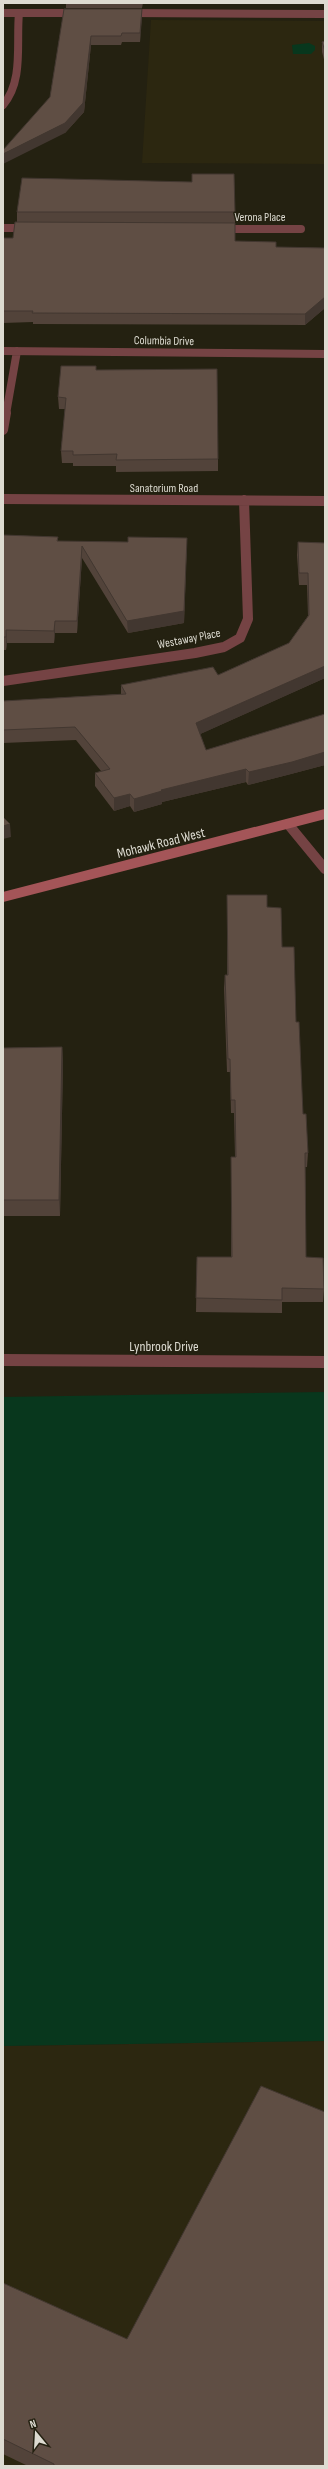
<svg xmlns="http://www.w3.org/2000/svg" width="328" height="2469" font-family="'Sofia Sans Condensed',sans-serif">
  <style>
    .built { fill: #2c2710 }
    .green { fill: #08371d }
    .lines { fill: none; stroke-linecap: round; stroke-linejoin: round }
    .street-far2 { stroke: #754344; stroke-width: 8 }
    .street-far1 { stroke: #754344; stroke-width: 10 }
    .street { stroke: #754344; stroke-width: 12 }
    .secondary { stroke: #a45558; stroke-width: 10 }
    .wall { fill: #52433a }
    .shaded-wall { fill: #423730 }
    .building { fill: #5f4e44; stroke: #423730 }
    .labels { text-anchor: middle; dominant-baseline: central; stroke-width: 3; stroke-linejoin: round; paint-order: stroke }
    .far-street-label { font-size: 12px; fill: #dddbd1; stroke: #242111 }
    .street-label { font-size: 14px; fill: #dddbd1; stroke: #242111 }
  </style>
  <rect width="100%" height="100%" fill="#242111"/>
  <path class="built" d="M151,20L325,21V164L142,163Z
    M325,2041V2466H3V2046Z"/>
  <path class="green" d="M309,43L315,46V50L311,54H293L292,45Z
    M325,1392V2041L3,2046V1397Z"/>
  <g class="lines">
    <path class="street-far2" d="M3,13H80
      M126,13L325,14
      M3,105C24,81 16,43 19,13
      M3,228H30
      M218,229H301
      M3,351L325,354
      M6,414L17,351"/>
    <path class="street-far1" d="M3,430L6,413
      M3,499L325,501
      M3,681L195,653L224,647L240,638L248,619L244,500
      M288,824L325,869"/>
    <path class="street" d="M3,1360L325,1362"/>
    <path class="secondary" d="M3,897L325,814"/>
  </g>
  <path class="wall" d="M66,3H143L142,8H66Z
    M64,9H142L140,42H122L121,45H91L84,112L65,133L50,97Z
    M325,41V63L322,52V42Z
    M17,212H235V241L276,247L325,248V308L305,325L33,324V322L3,323V238H13L17,222Z
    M97,370L218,459V471L116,472V466H73V463H62L61,451L65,409H59L58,397Z
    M3,535L58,537V541L128,542L187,538L184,623L128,633L82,558L77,633H55L54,643H7L6,650H3Z
    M298,542L325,543V678L200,734L206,750L325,714V765L291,774L248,785L246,782L162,802V804L134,812L130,806L114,811L95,786V773L101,771L76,740L3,743V701L121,694V685L218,675L289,643L308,616L307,585H299L297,555Z
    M227,895L267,907L282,947L296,1022L303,1114L308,1153L307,1167H305L306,1257L324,1289L323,1302H282V1313L196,1312L197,1257H231V1157H235L234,1113H231L230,1072H227L224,988L225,975H227Z
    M62,1047L63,1063L60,1216H3V1048Z
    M3,2283L325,2466H28L3,2454Z"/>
  <path class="shaded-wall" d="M142,9V19L140,42V33Z
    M91,36V45L84,112L65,133L3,164V154L65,123Z
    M325,297V308L305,325V314Z
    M187,538L184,623L128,633L127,621Z
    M82,546V558L77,633V621Z
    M55,621V633L54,643V631Z
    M6,630L7,643L6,650Z
    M325,666V678L196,736V723Z
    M325,752V765L291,774L248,785L249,772Z
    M246,769V782L162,802V804L134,812V799L161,790Z
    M130,794V806L114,811V798Z
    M10,824L11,837L3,839V826Z
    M62,1047L63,1063L60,1216L59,1200Z"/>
  <path class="building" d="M64,9H142L140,33H122L121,36H91L83,103L65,123L3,154V150L50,97Z
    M325,41V51L322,42Z
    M192,174H234L235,212H17L22,178L192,182Z
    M15,222L235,223V241L276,242V247L325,248V297L305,314L32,313L33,311H3V238H13Z
    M61,366H96V370L217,369L218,459L116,460L117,454L73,455V451H61L66,398L58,397Z
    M3,535L58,537L57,541L128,542V537L187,538L184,611L127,621L82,546L77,621H55L54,631L6,630V637H3Z
    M298,542L325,543V666L196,723L206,750L325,714V752L292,762L249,772L246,769L161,790L162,791L134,799L130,794L114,798L95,773L110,769L75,727L3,730V701L126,694L121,685L213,667L218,675L289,643L309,615L308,573H299Z
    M3,817L10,824L3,826Z
    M227,895H267V907L281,908L282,947H294L296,1022H299L303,1114H306L308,1153H305L306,1257L323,1258L324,1289L282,1288V1300L196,1298L197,1257H232L231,1157H236L235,1100H231L230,1059H228L225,975H228Z
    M62,1047L59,1200H3V1048Z
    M261,2086L325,2112V2466H54V2464L3,2439V2283L127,2339Z"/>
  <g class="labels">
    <g class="far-street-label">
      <text x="260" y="217">Verona Place</text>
      <text transform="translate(164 341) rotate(1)">Columbia Drive</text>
      <text x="164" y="488">Sanatorium Road</text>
      <text transform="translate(189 639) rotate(-11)">Westaway Place</text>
    </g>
    <g class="street-label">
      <text transform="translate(161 843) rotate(-14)">Mohawk Road West</text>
      <text x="164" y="1346">Lynbrook Drive</text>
    </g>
  </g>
  <rect width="328" height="2469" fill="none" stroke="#dddbd1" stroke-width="8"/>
  <g transform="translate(36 2433) rotate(342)" stroke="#242111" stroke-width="3" paint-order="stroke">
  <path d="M0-3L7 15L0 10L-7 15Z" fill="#dddbd1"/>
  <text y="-6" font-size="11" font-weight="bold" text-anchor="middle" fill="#dddbd1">N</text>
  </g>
</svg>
